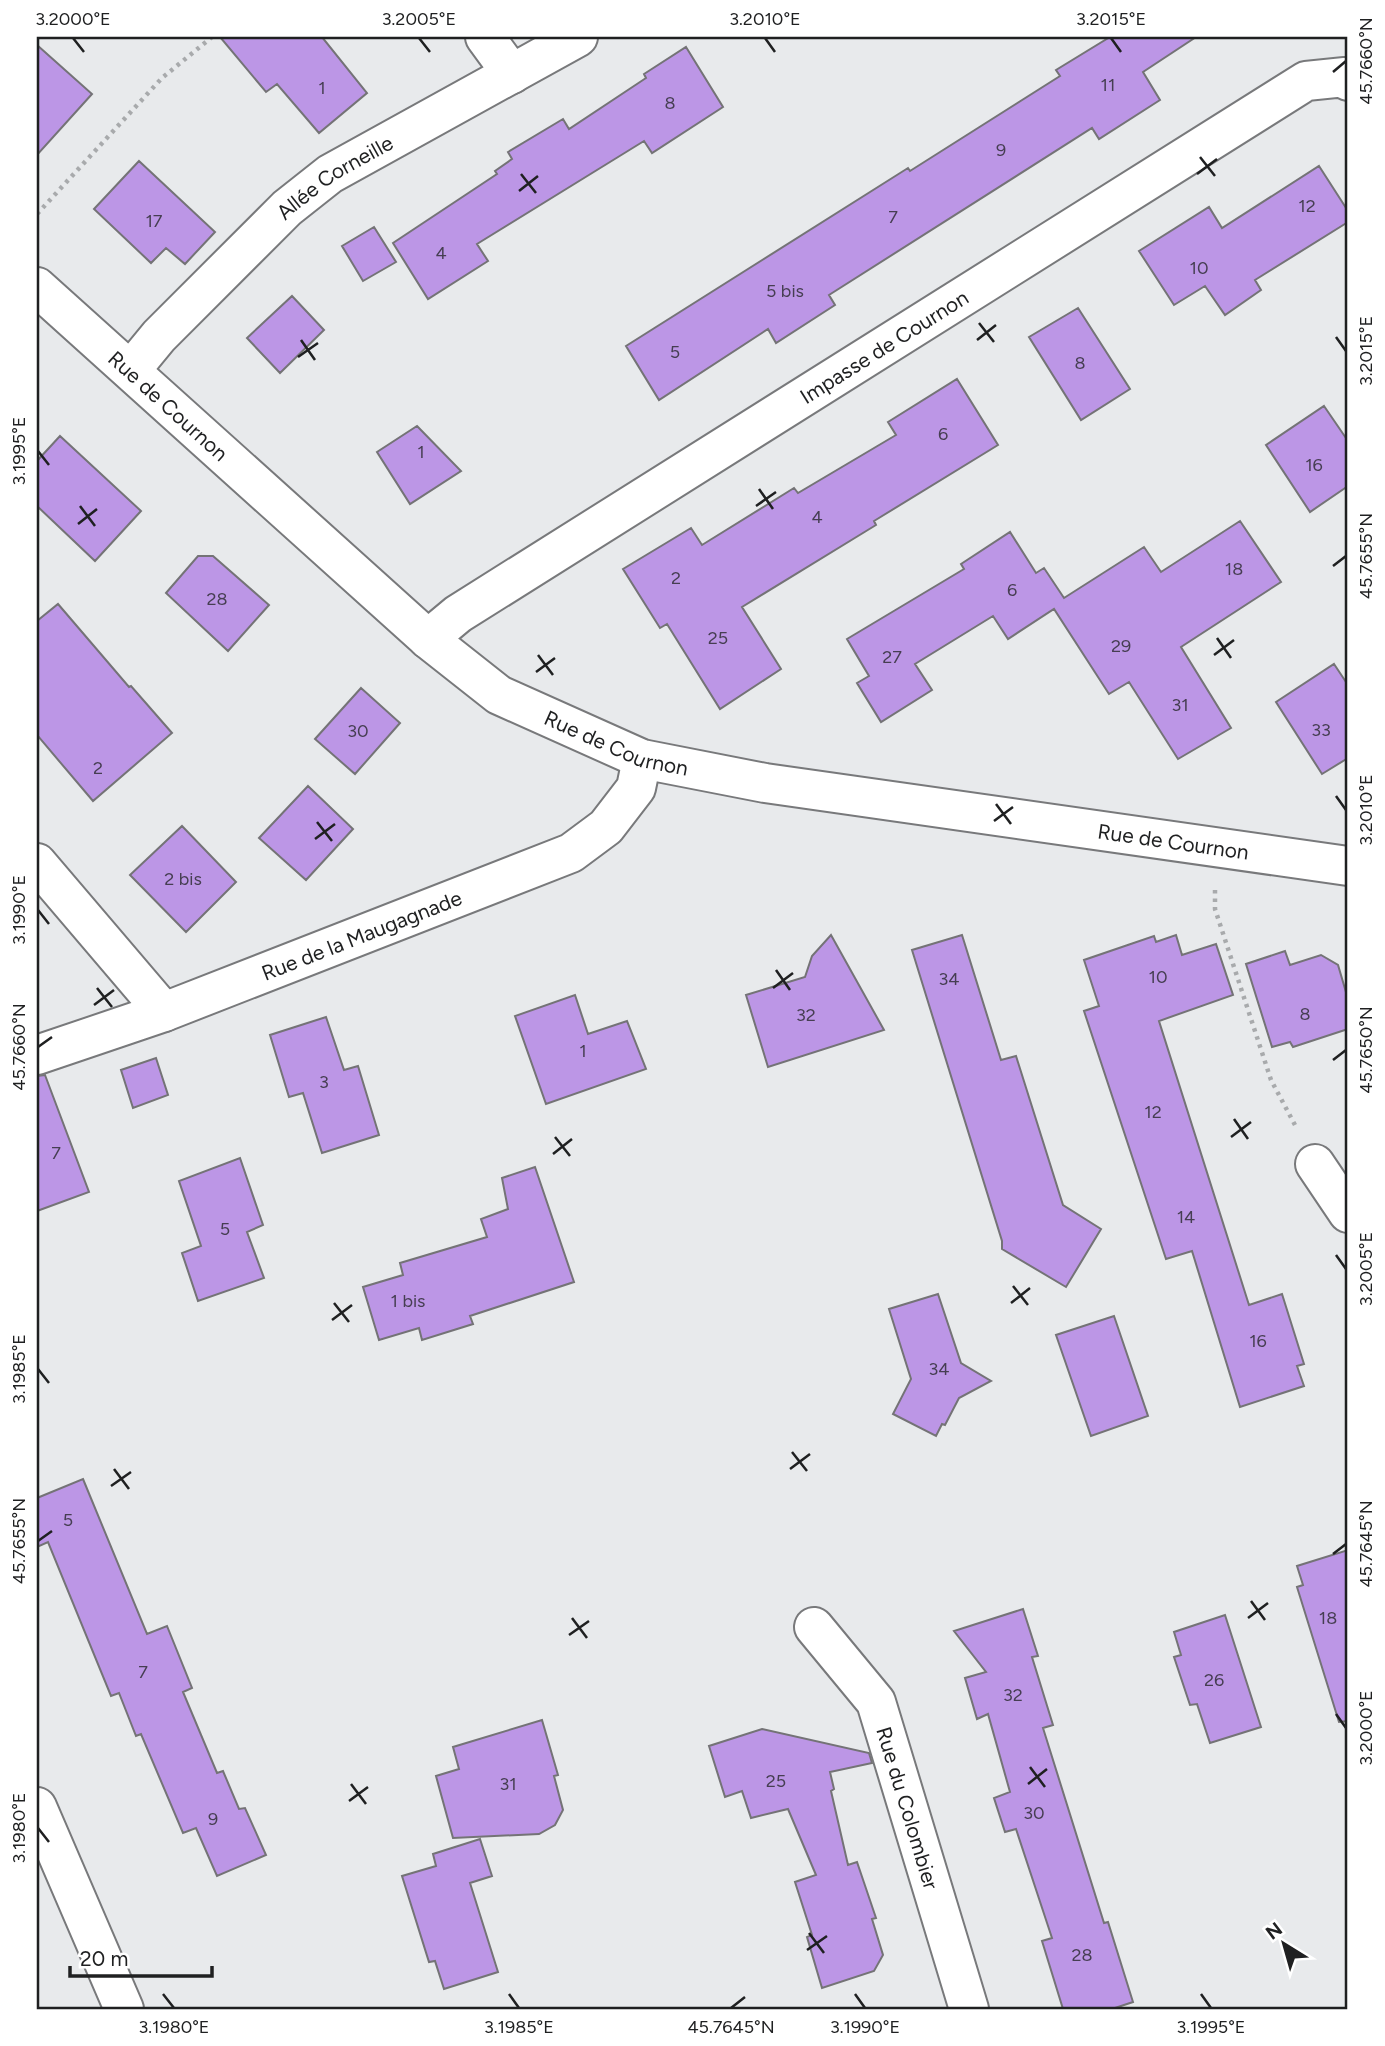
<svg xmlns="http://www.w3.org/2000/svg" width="1385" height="2046" font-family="Figtree,sans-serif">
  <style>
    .building { fill: #bc96e6; stroke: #747376; stroke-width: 2 }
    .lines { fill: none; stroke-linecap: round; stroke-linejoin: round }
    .minor-casing { stroke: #78797b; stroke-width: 42 }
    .path { stroke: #a8aaac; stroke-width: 4.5; stroke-dasharray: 3.5 5; stroke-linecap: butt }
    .minor { stroke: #fff; stroke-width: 38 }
    .ticks { fill: none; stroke: #1f2021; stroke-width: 2.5 }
    .labels { text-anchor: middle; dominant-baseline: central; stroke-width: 5; stroke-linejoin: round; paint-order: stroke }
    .number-label { font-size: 18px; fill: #463e52 }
    .street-label { font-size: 21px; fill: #1f2021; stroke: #fff }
    .neatline { fill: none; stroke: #1f2021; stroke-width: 2.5 }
    .ticks-label { font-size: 18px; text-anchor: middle; fill: #1f2021 }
  </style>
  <rect width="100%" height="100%" fill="#e8eaec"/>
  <path class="building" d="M220,37H322L367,93L319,133L277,84L266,92Z
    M1110,37H1196L1143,72L1160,100L1099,139L1092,128L829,295L835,305L776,343L768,329L659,400L626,346L908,168L910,171L1060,76L1056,70Z
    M37,45L92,94L37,155Z
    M686,47L723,107L652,153L644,141L477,244L488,261L428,299L393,243L497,174L495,171L512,159L508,152L563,119L569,129L646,78L644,74Z
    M139,161L215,232L185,264L166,248L151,263L94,209Z
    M1319,166L1348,211V222L1255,280L1261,290L1225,315L1205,286L1174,305L1139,251L1209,207L1222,228Z
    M374,227L396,262L363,281L342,246Z
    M292,296L324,330L280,373L247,338Z
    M1078,308L1130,389L1081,420L1029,337Z
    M957,379L998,445L874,521L876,525L742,607L781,669L720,709L667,624L660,628L623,569L691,528L702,545L794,488L798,493L896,435L888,422Z
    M1324,406L1348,441V486L1310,512L1266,445Z
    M417,426L461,471L410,504L377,452Z
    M60,436L141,511L95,561L37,506V461Z
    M1240,521L1281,582L1181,647L1231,728L1178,759L1129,682L1109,694L1054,609L1008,639L993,616L915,664L932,690L881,722L857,683L869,676L847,639L964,569L961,564L1010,532L1036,573L1044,568L1064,598L1144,547L1161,572Z
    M198,556H213L269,605L228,651L166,593Z
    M58,604L129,687L131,686L172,733L93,801L37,735V621Z
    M1334,664L1348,685V758L1322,774L1276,702Z
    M361,688L400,723L355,774L315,739Z
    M308,786L353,829L306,880L259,838Z
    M182,826L236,882L186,932L130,875Z
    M831,935L884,1030L768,1067L746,995L805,977L812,956Z
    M962,935L1001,1060L1016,1056L1063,1205L1101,1229L1066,1287L1002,1249V1241L912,950Z
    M1176,935L1182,955L1216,944L1233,995L1159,1021L1249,1305L1282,1294L1304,1364L1297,1366L1304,1386L1240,1407L1192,1251L1166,1259L1084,1011L1099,1006L1084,960L1154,936L1156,942Z
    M1285,951L1290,965L1321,955L1338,965L1348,999V1029L1293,1047L1290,1042L1272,1047L1246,964Z
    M575,995L588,1034L627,1021L646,1069L546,1104L515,1016Z
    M326,1017L344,1070L358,1066L379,1135L322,1153L303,1093L289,1097L270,1035Z
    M156,1058L168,1095L133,1108L121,1070Z
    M45,1075L89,1192L37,1211V1076Z
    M240,1158L263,1225L247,1232L264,1278L198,1301L182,1253L201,1246L179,1181Z
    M535,1167L574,1282L470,1316L473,1324L422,1340L419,1328L379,1340L363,1287L403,1275L400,1263L487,1237L481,1219L508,1209L502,1178Z
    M938,1294L961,1363L991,1381L959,1398L945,1425L942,1424L936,1436L893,1414L911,1379L889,1309Z
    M1114,1316L1148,1416L1091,1436L1056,1335Z
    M83,1479L147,1634L167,1626L192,1688L183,1692L217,1773L223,1771L239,1809L245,1808L266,1855L217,1876L196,1828L183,1833L141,1734L136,1736L119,1693L111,1696L48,1542L37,1547V1498Z
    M1348,1550V1721L1339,1722L1297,1587L1303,1585L1297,1566Z
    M1023,1609L1038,1656L1032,1657L1053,1725L1043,1728L1104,1923L1108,1922L1133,2002L1112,2009H1063L1042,1941L1052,1938L1016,1829L1005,1832L994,1798L1010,1792L988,1714L977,1719L965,1678L986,1672L954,1631Z
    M1225,1615L1261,1727L1210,1743L1197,1704L1190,1705L1174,1657L1181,1655L1174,1632Z
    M542,1720L558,1775L554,1776L563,1810L555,1825L539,1834L453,1838L436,1776L459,1769L453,1747Z
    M762,1729L869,1753L872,1763L830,1772L834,1789L831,1791L848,1865L857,1862L876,1918L872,1919L883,1955L874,1971L822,1988L807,1937L812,1935L795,1882L816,1875L788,1809L751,1818L742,1791L725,1797L709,1746Z
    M480,1839L492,1876L470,1883L498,1972L444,1989L435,1961L429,1962L402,1876L436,1866L433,1854Z"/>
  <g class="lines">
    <g class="minor-casing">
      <g id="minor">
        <path d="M485,37L512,74"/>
        <path id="s1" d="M37,287L428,639L499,695L642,759L765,783L1348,866"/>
        <path id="s2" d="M131,370L159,336L287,208L330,174L578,37"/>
        <path id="s3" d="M428,639L458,614L1306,81L1345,77L1348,81"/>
        <path d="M37,863L164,1012"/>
        <path id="s4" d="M37,1055L164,1012L571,853L606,827L636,788L642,759"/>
        <path d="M1315,1164L1348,1213"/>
        <path id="s5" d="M814,1627L876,1702L969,2009"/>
        <path d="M37,1807L124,2009"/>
      </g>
    </g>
    <path class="path" d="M37,214L162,78L212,37
      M1215,890V909L1271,1080L1295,1125"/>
    <use href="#minor" class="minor"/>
  </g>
  <path class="ticks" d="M73,38L84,52M419,38L430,52M765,38L775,52M1111,38L1121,52M1333,72L1346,61M1200,157L1215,176M521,174L536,193M1197,174L1217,159M519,191L538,176M979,323L994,342M1336,337L1346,351M301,340L315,360M977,340L996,325M298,357L318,343M38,451L49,465M759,489L773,509M80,506L95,526M756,506L776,492M78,524L97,509M1333,566L1346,556M1217,638L1231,658M538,655L553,675M1214,655L1234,640M536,672L555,658M1336,796L1346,810M996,804L1011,824M994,821L1013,807M317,822L332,841M315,839L335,824M38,910L49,924M776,970L790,990M97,988L112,1007M773,988L793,973M94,1005L114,990M38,1047L52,1037M1333,1060L1346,1050M1234,1119L1248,1139M555,1137L570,1156M1231,1137L1251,1122M553,1154L572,1139M1336,1255L1346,1269M1013,1286L1028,1305M334,1303L349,1322M1011,1303L1030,1288M332,1320L352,1305M38,1369L49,1383M792,1452L807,1471M114,1469L129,1489M790,1469L810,1454M111,1486L131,1472M38,1541L52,1531M1333,1554L1346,1544M1251,1601L1265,1620M572,1618L587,1638M1248,1618L1268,1603M569,1635L589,1621M1336,1714L1346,1728M1030,1767L1045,1787M351,1784L366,1804M1028,1784L1047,1769M349,1801L368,1787M38,1828L49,1842M809,1933L824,1953M807,1950L827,1936M163,1994L174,2008M509,1994L519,2008M855,1994L865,2008M1201,1994L1211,2008M731,2008L745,1997"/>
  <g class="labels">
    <g class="number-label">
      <text x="1108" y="85">11</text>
      <text x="322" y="88">1</text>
      <text x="670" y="103">8</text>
      <text x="1001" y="150">9</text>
      <text x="1307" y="206">12</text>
      <text x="893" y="217">7</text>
      <text x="154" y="221">17</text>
      <text x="441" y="253">4</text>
      <text x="1199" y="268">10</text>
      <text x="785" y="291">5 bis</text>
      <text x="675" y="352">5</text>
      <text x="1080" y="363">8</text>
      <text x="943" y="434">6</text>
      <text x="421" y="452">1</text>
      <text x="1314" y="465">16</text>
      <text x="817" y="517">4</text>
      <text x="1234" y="569">18</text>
      <text x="676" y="578">2</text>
      <text x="1012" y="590">6</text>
      <text x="217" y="599">28</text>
      <text x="718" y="638">25</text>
      <text x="1121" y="646">29</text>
      <text x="892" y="657">27</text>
      <text x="1180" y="705">31</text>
      <text x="1321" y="730">33</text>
      <text x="358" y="731">30</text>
      <text x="98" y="768">2</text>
      <text x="183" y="879">2 bis</text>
      <text x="1158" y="977">10</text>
      <text x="949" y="979">34</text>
      <text x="1305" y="1014">8</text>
      <text x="806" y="1015">32</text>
      <text x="583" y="1051">1</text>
      <text x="324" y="1082">3</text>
      <text x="1153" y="1112">12</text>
      <text x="56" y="1153">7</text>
      <text x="1186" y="1217">14</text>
      <text x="225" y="1229">5</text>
      <text x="408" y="1301">1 bis</text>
      <text x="1258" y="1341">16</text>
      <text x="939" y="1369">34</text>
      <text x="68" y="1520">5</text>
      <text x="1328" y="1618">18</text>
      <text x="143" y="1672">7</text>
      <text x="1214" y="1680">26</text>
      <text x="1013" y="1695">32</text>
      <text x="776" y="1781">25</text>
      <text x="508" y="1784">31</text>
      <text x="1034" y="1813">30</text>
      <text x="213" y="1819">9</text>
      <text x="1082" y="1955">28</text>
    </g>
    <g class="street-label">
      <text stroke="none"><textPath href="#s2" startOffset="282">Allée Corneille</textPath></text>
      <text stroke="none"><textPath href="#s3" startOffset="542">Impasse de Cournon</textPath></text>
      <text stroke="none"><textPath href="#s1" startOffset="177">Rue de Cournon</textPath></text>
      <text stroke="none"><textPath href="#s1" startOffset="744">Rue de Cournon</textPath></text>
      <text stroke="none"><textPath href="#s1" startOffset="1311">Rue de Cournon</textPath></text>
      <text stroke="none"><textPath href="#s4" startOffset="346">Rue de la Maugagnade</textPath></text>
      <text stroke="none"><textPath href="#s5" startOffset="208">Rue du Colombier</textPath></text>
    </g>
  </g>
  <rect width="1385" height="2046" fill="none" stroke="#ffffff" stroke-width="77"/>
  <g transform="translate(1284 1944) rotate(323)" stroke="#ffffff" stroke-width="5" paint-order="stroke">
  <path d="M0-5L12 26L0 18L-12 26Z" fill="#1f2021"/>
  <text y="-10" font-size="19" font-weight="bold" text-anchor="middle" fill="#1f2021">N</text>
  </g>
  <path d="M70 1966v10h142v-10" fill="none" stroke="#1f2021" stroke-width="3.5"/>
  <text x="80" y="1966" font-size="21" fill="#1f2021" stroke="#ffffff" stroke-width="5" paint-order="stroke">20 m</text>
  <rect x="38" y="38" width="1308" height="1970" class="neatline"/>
  <g class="ticks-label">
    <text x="73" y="25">3.2000°E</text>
    <text x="419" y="25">3.2005°E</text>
    <text x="765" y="25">3.2010°E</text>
    <text x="1111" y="25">3.2015°E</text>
    <text transform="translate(1366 61) rotate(-90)" y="6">45.7660°N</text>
    <text transform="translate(1366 351) rotate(-90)" y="6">3.2015°E</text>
    <text transform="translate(19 451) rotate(-90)" y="6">3.1995°E</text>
    <text transform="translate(1366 556) rotate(-90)" y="6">45.7655°N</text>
    <text transform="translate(1366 810) rotate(-90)" y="6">3.2010°E</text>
    <text transform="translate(19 910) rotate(-90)" y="6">3.1990°E</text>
    <text transform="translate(19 1047) rotate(-90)" y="6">45.7660°N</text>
    <text transform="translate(1366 1050) rotate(-90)" y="6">45.7650°N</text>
    <text transform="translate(1366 1269) rotate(-90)" y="6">3.2005°E</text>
    <text transform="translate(19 1369) rotate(-90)" y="6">3.1985°E</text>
    <text transform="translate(19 1541) rotate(-90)" y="6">45.7655°N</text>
    <text transform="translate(1366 1544) rotate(-90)" y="6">45.7645°N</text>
    <text transform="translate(1366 1728) rotate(-90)" y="6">3.2000°E</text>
    <text transform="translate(19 1828) rotate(-90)" y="6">3.1980°E</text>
    <text x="174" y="2033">3.1980°E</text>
    <text x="519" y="2033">3.1985°E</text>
    <text x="731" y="2033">45.7645°N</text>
    <text x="865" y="2033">3.1990°E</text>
    <text x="1211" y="2033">3.1995°E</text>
  </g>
</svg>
